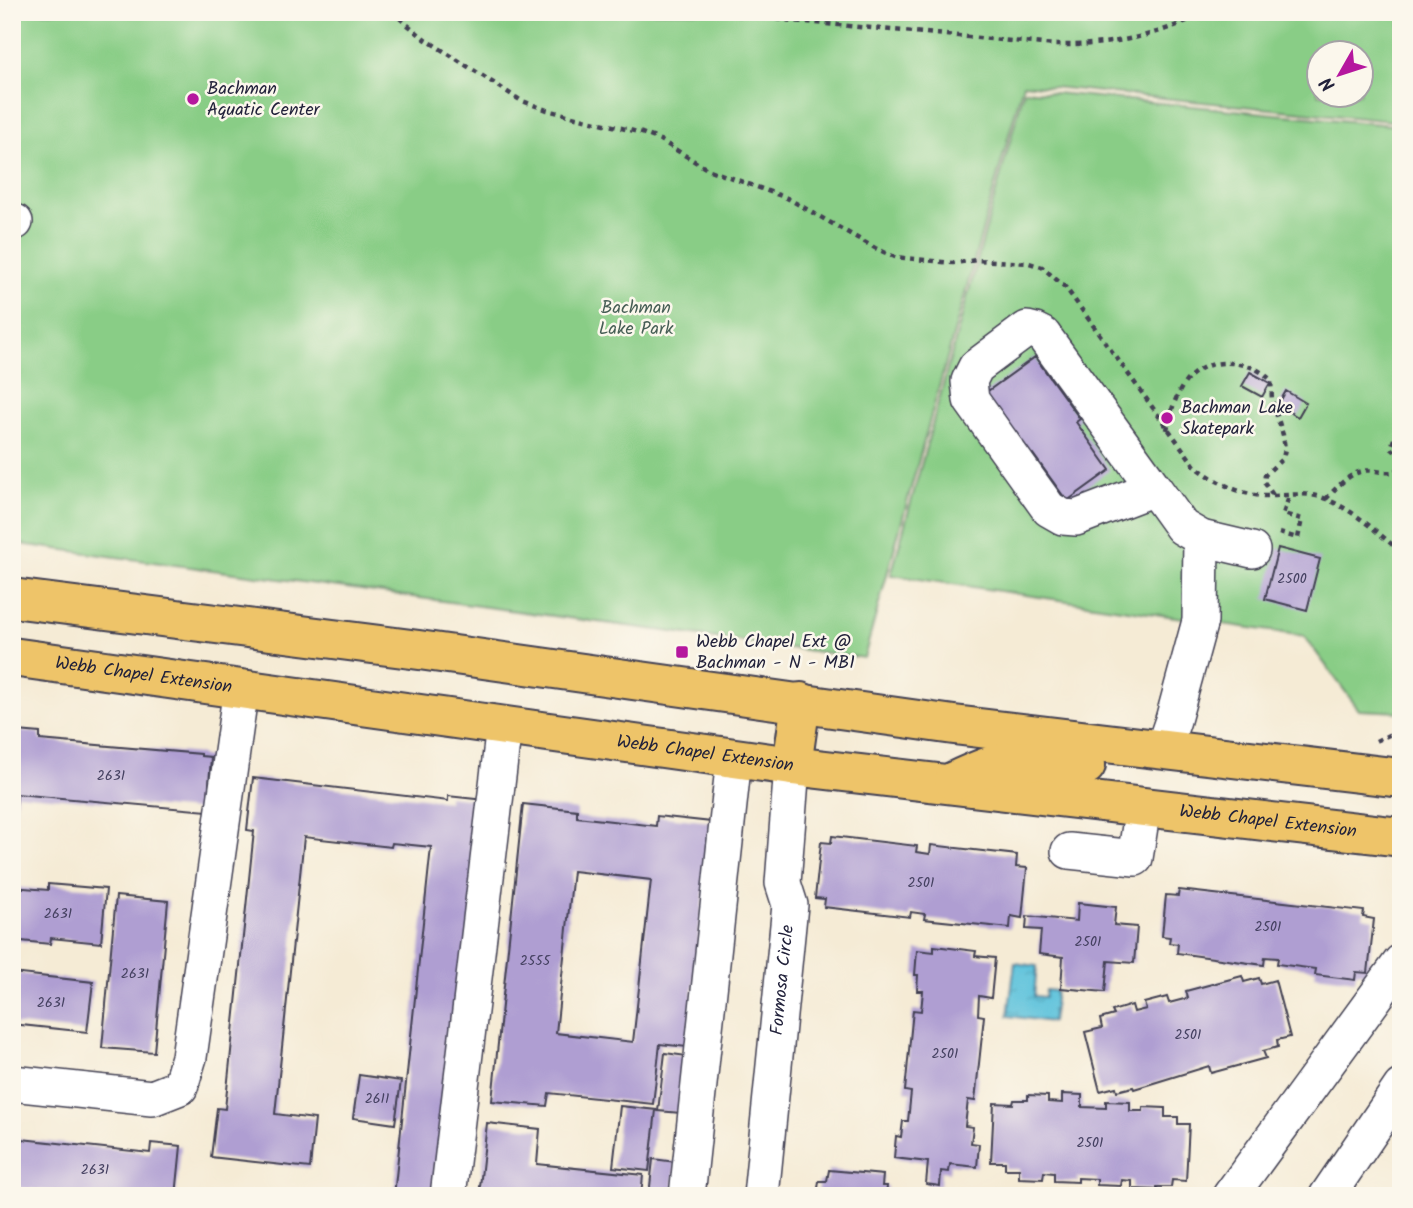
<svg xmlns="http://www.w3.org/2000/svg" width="1413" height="1208" font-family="Kalam,sans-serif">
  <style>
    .green { fill: #89cd86; stroke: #567860; stroke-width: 2; fill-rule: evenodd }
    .water { fill: url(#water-ripples); stroke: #40728c; stroke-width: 2 }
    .building { fill: #af9ed2; fill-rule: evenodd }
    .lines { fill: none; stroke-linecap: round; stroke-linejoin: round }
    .minor-casing { stroke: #424052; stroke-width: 38 }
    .major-casing { stroke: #424052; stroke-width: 42 }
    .path { stroke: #424052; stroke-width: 4.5; stroke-dasharray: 5 5; stroke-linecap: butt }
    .minor { stroke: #fff; stroke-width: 35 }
    .major { stroke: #eec469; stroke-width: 38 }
    .poi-dot { fill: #b5179e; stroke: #fbf7ec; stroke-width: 2.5 }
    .labels { text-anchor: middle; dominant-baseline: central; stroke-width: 5; stroke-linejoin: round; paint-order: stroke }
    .number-label { font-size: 14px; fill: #454161 }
    .poi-label { font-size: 18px; fill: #22223b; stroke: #fbf7ec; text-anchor: start }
    .park-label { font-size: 18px; fill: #465e55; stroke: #fbf7ec }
    .street-label { font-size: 18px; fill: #22223b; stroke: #fbf7ec }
  </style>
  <defs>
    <pattern id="water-ripples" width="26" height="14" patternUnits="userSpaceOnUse" patternTransform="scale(1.75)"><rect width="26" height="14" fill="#5ec3dc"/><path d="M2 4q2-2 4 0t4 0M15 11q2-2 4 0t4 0" fill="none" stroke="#51a7be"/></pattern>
  </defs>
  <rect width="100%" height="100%" fill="#fbf7ec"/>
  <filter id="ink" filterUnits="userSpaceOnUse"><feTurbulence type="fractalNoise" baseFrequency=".0143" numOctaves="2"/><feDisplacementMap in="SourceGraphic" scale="14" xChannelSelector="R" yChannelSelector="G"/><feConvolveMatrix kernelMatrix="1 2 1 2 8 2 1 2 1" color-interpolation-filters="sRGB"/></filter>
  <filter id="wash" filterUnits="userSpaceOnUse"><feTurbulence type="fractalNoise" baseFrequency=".00686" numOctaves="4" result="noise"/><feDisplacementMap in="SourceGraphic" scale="28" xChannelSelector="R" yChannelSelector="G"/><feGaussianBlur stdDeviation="1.57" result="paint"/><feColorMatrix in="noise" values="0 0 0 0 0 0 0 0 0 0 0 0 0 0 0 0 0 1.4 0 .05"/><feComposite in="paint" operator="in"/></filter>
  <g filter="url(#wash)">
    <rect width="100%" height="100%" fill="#f5ebd5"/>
    <path class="green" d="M12,12H1401V122L1023,84L864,658L12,543ZM1318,52H1360V94H1318Z
      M1024,90L1401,126V712L1359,710L1304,636L891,575Z"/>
    <path class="water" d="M1015,963L1037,966L1034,996L1045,997L1046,990L1056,991L1052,1022L1008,1016Z"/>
    <g id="blocks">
      <path class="building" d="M1035,357L1080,419L1076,422L1110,470L1067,501L1033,454L1027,458L981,396Z
        M1250,372L1270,383L1262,397L1242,386Z
        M1286,391L1306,403L1298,417L1278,405Z
        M1278,548L1320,559L1307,610L1265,599Z
        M18,731L40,733V740L201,754V756L211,757L207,811L17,794L14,831H12V738H17Z
        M253,778L448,801V796L494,801L443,1196H394L431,847L392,843L391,847L304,837L275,1114L315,1119L310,1168L211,1157L217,1108L225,1109L254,831L247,830Z
        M523,804L577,810V817L656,826L657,816L711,822L687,1047L660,1044L653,1104L549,1093L547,1106L492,1101ZM573,871L651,880L633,1042L556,1033Z
        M832,836L917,846L916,852L930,854L931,845L1017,855L1016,867L1027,868L1022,918L1011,916L1010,928L924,919L925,914L911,912L910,917L824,907L825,899L815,898L821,842L831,843Z
        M48,884L106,889L101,943L51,938L50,944L12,940V887L48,890Z
        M1179,890L1364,911L1363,917L1374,919L1368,973L1356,972L1355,980L1315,975L1316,969L1277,964L1278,958L1265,957L1264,965L1177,953L1178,944L1169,943L1170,937L1162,936L1166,895L1178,896Z
        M116,896L168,901L154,1052L102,1048Z
        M1078,903L1116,907L1114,925L1137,927L1134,963L1108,961L1105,992L1061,988L1063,957L1039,954L1041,930L1026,929L1027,916L1077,921Z
        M934,946L976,951L975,956L995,958L991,998L979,996L978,1015L984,1016L975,1101L968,1100L965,1126L973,1127L971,1143L979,1144L977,1167L950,1164L949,1172L941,1171L940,1186L926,1184L928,1162L894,1158L896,1136L901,1137L903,1121H908L911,1092L905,1091L913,1010L921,1011L923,991H917L918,975H915L917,950L934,952Z
        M12,973L93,982L87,1032L12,1024Z
        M1242,976L1244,982L1259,978L1261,984L1275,980L1290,1037L1277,1040L1278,1047L1263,1051L1266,1058L1211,1073L1209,1066L1134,1089L1133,1087L1117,1091L1116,1087L1100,1091L1085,1032L1102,1028L1100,1019L1114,1015L1112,1011L1132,1005L1134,1012L1146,1009L1144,1003L1167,997L1169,1003L1188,998L1186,991Z
        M665,1053L687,1056L681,1113L658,1111Z
        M359,1075L401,1081L395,1124L353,1118Z
        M1062,1094L1082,1095V1107L1106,1108V1101L1130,1102V1111H1143V1107L1165,1108V1117H1178V1124H1189L1186,1181L1172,1180L1171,1187H1157V1190L1132,1189V1181L1122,1180L1121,1186L1097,1185V1179L1078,1178V1182L1054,1181V1173L1044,1172L1043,1179L1019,1178V1169H1005V1162H991L994,1103L1013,1104L1014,1100H1028V1095L1048,1096V1102L1062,1103Z
        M620,1106L656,1110L649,1171L613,1167Z
        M487,1123L540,1129L537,1164L643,1175L641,1196H479Z
        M12,1138L150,1153L151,1143L181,1146L176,1196H91L12,1187Z
        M653,1159L676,1162L673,1196H649Z
        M829,1170L883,1175L882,1186H887L886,1196H817L819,1181H827Z"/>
    </g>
  </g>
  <g filter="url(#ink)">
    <use href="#blocks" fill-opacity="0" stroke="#424052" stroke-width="2"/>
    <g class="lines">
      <g class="minor-casing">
        <g id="minor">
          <path d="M12,223L15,222"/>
          <path d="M1154,488L1043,335L1035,331L1027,329L976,367L969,381L971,400L1049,509L1063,517L1076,518L1154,488L1182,527L1201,538L1252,550"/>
          <path d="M1163,749L1173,720L1200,621L1201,538"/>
          <path d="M1069,851L1135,858L1143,807"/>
          <path d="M12,1083L152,1098L180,1087L189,1057L241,688"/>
          <path d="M448,1196L504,726"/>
          <path d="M687,1196L734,758"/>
          <path id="s1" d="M761,1196L790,905L783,883L792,766"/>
          <path d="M1230,1196L1401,962"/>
          <path d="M1327,1196L1401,1087"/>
        </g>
      </g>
      <g class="major-casing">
        <g id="major">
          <path d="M12,598L419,650L954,725L1401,778"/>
          <path id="s2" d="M12,657L792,766L1401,837"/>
          <path d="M792,766L801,702"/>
          <path d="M954,781C967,775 982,768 996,764C1024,757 1057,761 1086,765"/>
        </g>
      </g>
      <path class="path" d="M392,12L425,39L520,100L547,110L642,133L660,140L707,169L787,198L875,248L895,257L953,263L977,260L1029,263L1042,267L1066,288L1195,466C1214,481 1238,494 1263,496C1285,497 1305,490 1326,499C1354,510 1378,533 1401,552
        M697,12L1055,45C1109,46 1158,37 1205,12
        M12,57L16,56
        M1167,430C1174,394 1188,360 1232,363C1248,365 1258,368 1271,380L1272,400L1283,435L1285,449L1283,458L1265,475L1264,482L1273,495
        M1394,439L1391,448L1401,457
        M1326,499C1336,488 1348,474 1363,471C1376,468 1391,478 1401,467
        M1279,533L1298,538L1302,519L1283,514L1290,494
        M1376,741L1393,733H1401"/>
      <use href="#minor" class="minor"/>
      <use href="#major" class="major"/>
    </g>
  </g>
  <g class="poi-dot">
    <circle cx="193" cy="99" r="7"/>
    <circle cx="1167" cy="418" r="7"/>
    <rect x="675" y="645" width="14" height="14" rx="3.5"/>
  </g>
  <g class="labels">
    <g class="number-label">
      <text x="1292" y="579">2500</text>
      <text x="111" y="776">2631</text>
      <text x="921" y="883">2501</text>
      <text x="58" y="914">2631</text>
      <text x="1268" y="927">2501</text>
      <text x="1088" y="942">2501</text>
      <text x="535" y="961">2555</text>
      <text x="135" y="974">2631</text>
      <text x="51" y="1003">2631</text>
      <text x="1188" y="1035">2501</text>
      <text x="945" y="1054">2501</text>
      <text x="377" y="1099">2611</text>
      <text x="1090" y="1143">2501</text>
      <text x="95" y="1170">2631</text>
    </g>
    <g class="poi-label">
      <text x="207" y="89">Bachman<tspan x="207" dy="21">Aquatic Center</tspan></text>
      <text x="1181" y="408">Bachman Lake<tspan x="1181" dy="21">Skatepark</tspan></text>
      <text x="696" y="642">Webb Chapel Ext @<tspan x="696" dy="21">Bachman - N - MB1</tspan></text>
    </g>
    <g class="park-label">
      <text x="636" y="308">Bachman<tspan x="636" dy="21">Lake Park</tspan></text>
    </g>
    <g class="street-label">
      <text stroke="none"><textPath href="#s2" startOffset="133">Webb Chapel Extension</textPath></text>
      <text stroke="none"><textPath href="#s2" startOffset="700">Webb Chapel Extension</textPath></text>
      <text stroke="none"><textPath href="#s2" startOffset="1267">Webb Chapel Extension</textPath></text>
      <text stroke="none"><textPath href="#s1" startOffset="217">Formosa Circle</textPath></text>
    </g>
  </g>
  <rect width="1413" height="1208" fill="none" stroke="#fbf7ec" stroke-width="42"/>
  <g transform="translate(1340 74) rotate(231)"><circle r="33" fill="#fbf7ec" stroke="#a4a2a5" stroke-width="2"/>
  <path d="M0-5L12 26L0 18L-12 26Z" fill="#b5179e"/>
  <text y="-10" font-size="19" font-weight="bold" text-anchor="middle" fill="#22223b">N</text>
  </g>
</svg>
